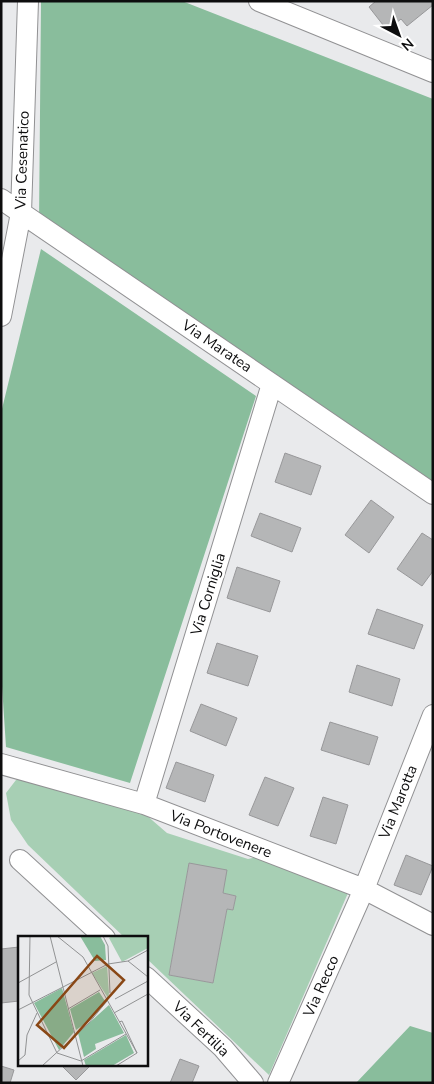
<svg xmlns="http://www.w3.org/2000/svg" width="434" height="1084" font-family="'Nunito Sans',sans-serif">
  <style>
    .green { fill: #a7cfb4; fill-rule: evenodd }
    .forest { fill: #89bd9c }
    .building { fill: #b5b6b7; stroke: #98989a }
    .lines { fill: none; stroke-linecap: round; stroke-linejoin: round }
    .street-casing { stroke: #919193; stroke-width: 22 }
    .street { stroke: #fff; stroke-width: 20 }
    .labels { text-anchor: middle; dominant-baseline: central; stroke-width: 5; stroke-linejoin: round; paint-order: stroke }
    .street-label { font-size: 15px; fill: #0d0d0e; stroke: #fff }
    .inset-road { fill: none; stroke: #919293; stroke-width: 1 }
    .view { fill: #894715; fill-opacity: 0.15; stroke: #894715; stroke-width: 2.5 }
    .inset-edge { fill: none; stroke: #0d0d0e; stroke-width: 2.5 }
  </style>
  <rect width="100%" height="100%" fill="#e9eaec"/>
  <path class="green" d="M26,777L145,814L167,833L248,859L262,856L348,893L269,1075L146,958V938H125L28,845L11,820L6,793L16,780ZM189,863L223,893L236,896L233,910L227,909L213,983L169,975Z"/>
  <path class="forest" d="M41,1H182L433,99V485L39,223Z
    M41,249L256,396L130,783L6,747L1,671V413Z
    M410,1026L433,1033V1083H356Z"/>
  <path class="building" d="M376,1H433V5L407,26L401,19L387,30L369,7Z
    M285,453L321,466L311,495L275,482Z
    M371,500L394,517L369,553L345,535Z
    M260,513L301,528L292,552L251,536Z
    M422,533L433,540V571L422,586L397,569Z
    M237,567L280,581L270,612L227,598Z
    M377,609L423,625L414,649L368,634Z
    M217,643L258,656L248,686L207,673Z
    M357,665L400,679L392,706L349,692Z
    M201,704L237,718L226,746L190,731Z
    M330,722L378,737L369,765L321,750Z
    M176,762L214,775L205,802L166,788Z
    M265,777L294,788L278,826L249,815Z
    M323,797L348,805L336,844L310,836Z
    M406,855L433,866L421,895L394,885Z
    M189,863L227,870L223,893L236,896L233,910L227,909L213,983L169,975Z
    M19,947V1001L1,1003V949Z
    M180,1059L199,1066L192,1083H170Z
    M61,1065H91L76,1080Z
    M1,1066L14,1070L10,1083H1Z"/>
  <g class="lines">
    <g class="street-casing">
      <path id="street" d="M259,1L433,72
        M1,199L433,494
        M1,316L21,213L28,1
        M1,764L144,804L364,889L433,925
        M144,804L272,384
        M20,860L105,938
        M146,977L223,1048L253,1083
        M278,1083L364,889L433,715"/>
    </g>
    <use href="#street" class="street"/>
  </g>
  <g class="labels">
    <g class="street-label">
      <text transform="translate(22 160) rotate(-88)">Via Cesenatico</text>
      <text transform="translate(217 346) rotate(34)">Via Maratea</text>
      <text transform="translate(208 594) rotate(-73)">Via Corniglia</text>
      <text transform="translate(398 802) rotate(-68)">Via Marotta</text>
      <text transform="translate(221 834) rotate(21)">Via Portovenere</text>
      <text transform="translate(321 986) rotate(-66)">Via Recco</text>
      <text transform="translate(201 1029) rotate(44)">Via Fertilia</text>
    </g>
  </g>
  <g transform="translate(18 936)">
    <rect width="130" height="130" fill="#e9eaec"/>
    <path d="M94,0H130V12L104,26L91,2ZM89,30L91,57L90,62L74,37Z" fill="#a7cfb4"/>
    <path d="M62,0H82L87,9L88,24L77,25ZM44,52L56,96L41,114L16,67ZM81,56L87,65L71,85L58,94L52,73ZM91,69L106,97L77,108L78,113L66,121L60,97ZM108,99L116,117L94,130H68L66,124Z" fill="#89bd9c"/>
    <path class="inset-road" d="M12,0L11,59L39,117L63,125L108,98M32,0L65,130M39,0L65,21L119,117M85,0L90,10L92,57M110,25L130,14M0,47L38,26M97,63L130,45M50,73L82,54M0,74L90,28L110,25L130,41M96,77L130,58M101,86L104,85L119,117M0,125L7,119L9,99L19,77M24,130L71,87L89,65M98,130L119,117"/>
    <path class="view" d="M79,20L106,44L46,112L19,89Z"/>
    <rect width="130" height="130" class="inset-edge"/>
  </g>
  <rect width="434" height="1084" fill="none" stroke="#0d0d0e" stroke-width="5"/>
  <g transform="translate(399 35) rotate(139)" stroke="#ffffff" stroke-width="4" paint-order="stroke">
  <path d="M0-4L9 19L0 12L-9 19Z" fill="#0d0d0e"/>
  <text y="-8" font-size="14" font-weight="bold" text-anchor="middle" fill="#0d0d0e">N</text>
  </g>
</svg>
